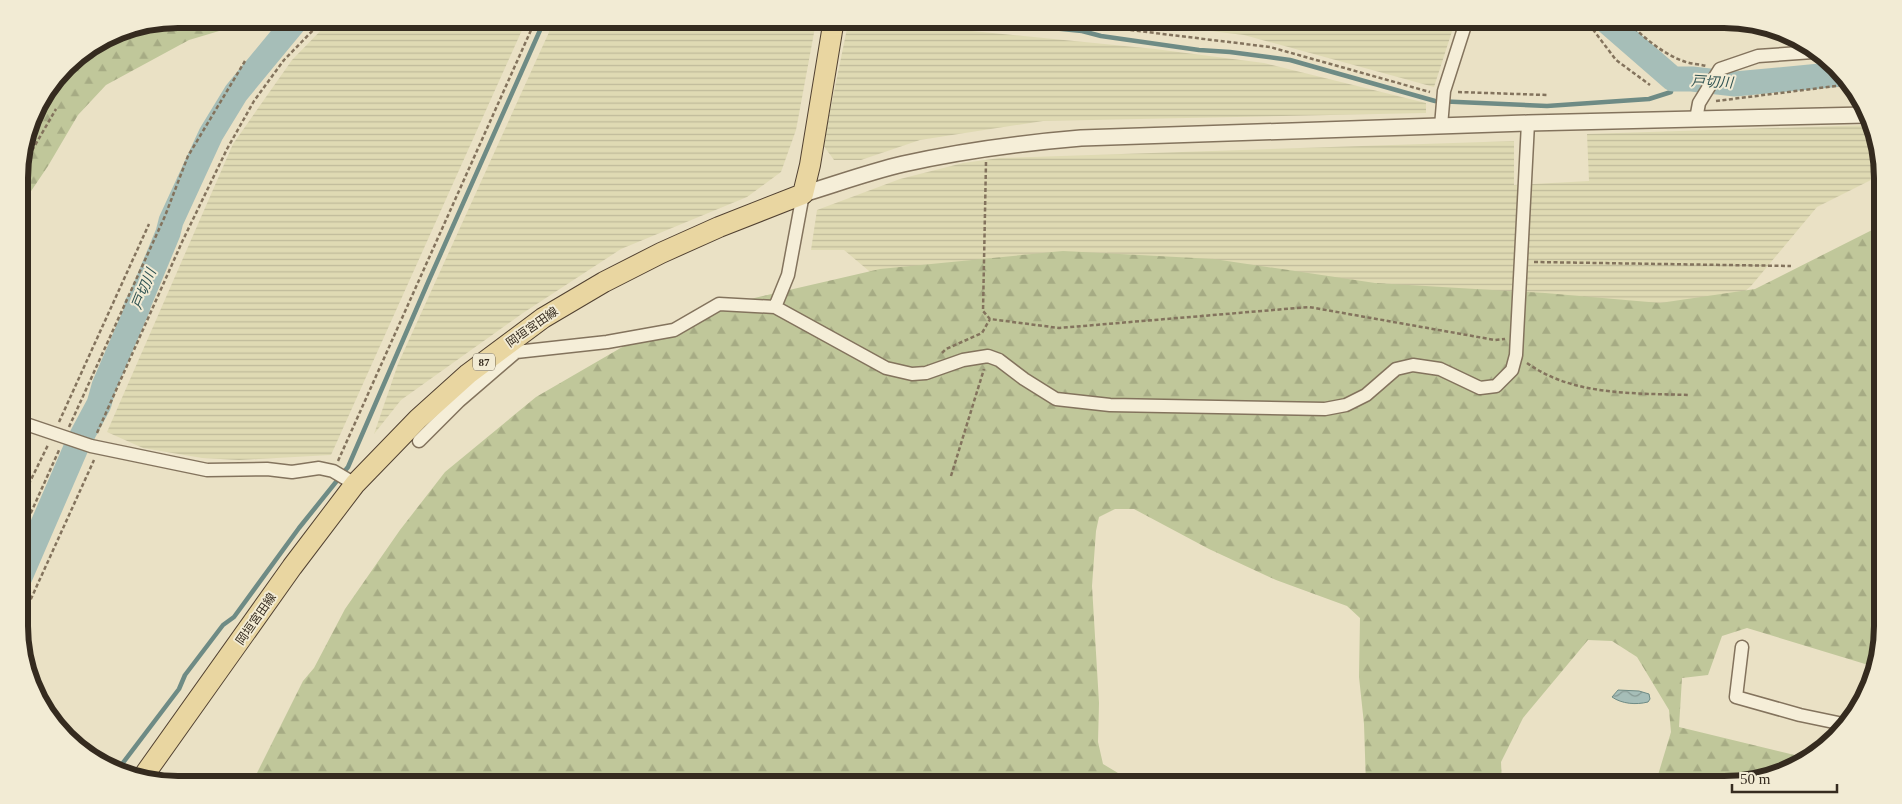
<svg xmlns="http://www.w3.org/2000/svg" width="1902" height="804" font-family="'Times New Roman','Noto Sans JP',serif">
  <style>
    .farmland { fill: url(#farmland-rules) }
    .forest { fill: url(#forest-firs) }
    .water { fill: url(#water-waves); stroke: #6e8b85 }
    .lines { fill: none; stroke-linecap: round; stroke-linejoin: round }
    .stream { stroke: #6e8b85; stroke-width: 4.5 }
    .river { stroke: #a6beb8; stroke-width: 25 }
    .minor-casing { stroke: #83735d; stroke-width: 15 }
    .tertiary-casing { stroke: #83735d; stroke-width: 18 }
    .primary-casing { stroke: #514131; stroke-width: 22 }
    .path { stroke: #83735d; stroke-width: 2.5; stroke-dasharray: 4 2.5; stroke-linecap: butt }
    .minor { stroke: #f5eed8; stroke-width: 12 }
    .tertiary { stroke: #f5eed8; stroke-width: 15 }
    .primary { stroke: #e9d6a1; stroke-width: 20 }
    .labels { text-anchor: middle; dominant-baseline: central; stroke-width: 4; stroke-linejoin: round; paint-order: stroke }
    .shield { fill: #f2ebd4; stroke: #6e6555; stroke-width: 1 }
    .shield-label { font-size: 11px; font-weight: bold; fill: #352b1f }
    .street-label { font-size: 12px; fill: #352b1f; stroke: #f2ebd4 }
    .water-label { font-size: 14px; font-style: italic; fill: #305352; stroke: #f2ebd4 }
    .rim { fill: none; stroke: #352b1f; stroke-width: 6 }
  </style>
  <defs>
    <pattern id="farmland-rules" width="6" height="5" patternUnits="userSpaceOnUse" patternTransform="scale(1.25)"><rect width="6" height="5" fill="#dfdab3"/><path d="M0 2.5h6" fill="none" stroke="#c0bb9a"/></pattern>
    <pattern id="forest-firs" width="22" height="20" patternUnits="userSpaceOnUse" patternTransform="scale(1.25)"><rect width="22" height="20" fill="#c0c79a"/><path d="M5 1l3.5 6h-7zM16 11l3.5 6h-7z" fill="#a6ab84"/></pattern>
    <pattern id="water-waves" width="16" height="10" patternUnits="userSpaceOnUse" patternTransform="scale(1.25)"><rect width="16" height="10" fill="#a6beb8"/><path d="M0 5q4-4 8 0t8 0" fill="none" stroke="#889b95"/></pattern>
  </defs>
  <rect width="100%" height="100%" fill="#eae1c5"/>
  <path class="farmland" d="M332,19H527L331,455L239,460L202,458L143,448L107,432L233,144L292,60Z
    M555,19H794L816,22L796,130L781,172L747,197L621,249L523,313L401,400L374,434L398,364Z
    M849,19L1155,49L1264,63L1426,103V113L1043,121L920,140L861,160H834L823,145Z
    M1110,19H1456L1434,87L1244,35Z
    M1869,125L1882,157V176L1877,177L1817,207L1751,286L1690,339L899,296L844,250H811L817,210L900,179L963,163L1000,158L1514,141V185L1589,181L1587,134Z"/>
  <path class="forest" d="M177,19H259L189,40L106,85L78,115L48,166L19,209V167L35,107L73,58L117,31Z
    M1882,225L1883,627L1875,667L1747,628L1722,636L1708,675L1682,678L1679,727L1811,759L1735,785H1655L1671,732L1669,710L1637,657L1612,641L1588,640L1523,718L1501,762L1502,785H1366L1364,724L1359,677L1360,618L1347,606L1276,580L1209,549L1134,509H1115L1099,517L1096,531L1092,586L1099,703L1098,742L1103,764L1138,785H251L303,681L314,668L345,609L400,530L445,472L536,397L643,335L746,300L880,269L1063,251L1214,259L1375,283L1545,293L1660,303L1755,289Z"/>
  <path class="water" d="M1618,690L1639,691L1649,694L1650,699L1648,702C1636,705 1622,704 1612,697Z"/>
  <g class="lines">
    <path class="stream" d="M958,19L1082,31L1101,36L1199,50L1230,52L1290,60L1435,101L1547,106L1649,99L1671,92L1673,79
      M116,772L179,689L185,675L223,625L234,617L299,528L348,467L429,280L545,19"/>
    <path class="river" d="M1604,19L1673,79H1692L1735,84L1841,74
      M20,577L78,443L99,404L104,386L138,307L137,304L139,303L168,233L171,221L211,134L236,93L297,19"/>
    <g class="minor-casing">
      <path id="minor" d="M1696,119L1699,103L1720,69L1758,56L1813,52
        M1441,126L1444,91L1467,19
        M803,194L788,275L775,307L886,368L912,374L926,373L963,360L988,356L999,360L1024,379L1056,399L1110,405L1325,409L1346,405L1366,395L1396,369L1413,365L1440,369L1480,388L1496,386L1512,370L1516,355L1528,123
        M20,422L91,446L207,470L267,469L292,472L319,468L333,471L355,484
        M419,441L459,401L516,352L607,342L674,330L719,304L775,307
        M1742,647L1736,697L1800,715L1848,725"/>
    </g>
    <g class="tertiary-casing">
      <path id="tertiary" d="M803,194C836,184 869,172 903,164C961,151 1021,143 1081,138L1528,123L1865,115"/>
    </g>
    <g class="primary-casing">
      <path id="primary" d="M142,778L292,567L355,484L418,419L468,374L543,318L604,282L661,253L719,227L803,194L810,165L834,19"/>
    </g>
    <path class="path" d="M1040,19L1270,47L1430,92
      M1585,19L1616,60L1650,85
      M1625,19C1641,35 1661,53 1683,61C1690,64 1699,64 1706,66
      M1458,92L1547,95
      M1716,101L1852,84
      M986,162L983,311L990,319L1059,328L1309,307L1495,340L1505,339
      M19,173L56,109
      M1534,262L1791,266
      M942,353L946,349L982,333L990,319
      M1527,363C1573,396 1634,393 1688,395
      M59,422L149,224
      M69,427L165,216L188,156L245,61
      M97,433L182,242L227,149L254,101L284,60L324,19
      M338,461L536,19
      M951,476L984,369
      M20,502L48,445
      M20,537L60,448
      M20,623L94,460"/>
    <use href="#minor" class="minor"/>
    <use href="#tertiary" class="tertiary"/>
    <use href="#primary" class="primary"/>
  </g>
  <g class="labels">
    <rect class="shield" x="473" y="353.5" width="22" height="17" rx="4"/>
    <g class="shield-label">
      <text x="484" y="362">87</text>
    </g>
    <g class="street-label">
      <text transform="translate(532 327) rotate(-35)">岡垣宮田線</text>
      <text transform="translate(256 619) rotate(-55)">岡垣宮田線</text>
    </g>
    <g class="water-label">
      <text transform="translate(1712 82) rotate(3)">戸切川</text>
      <text transform="translate(144 289) rotate(-68)">戸切川</text>
    </g>
  </g>
  <path d="M0 0H1902V804H0ZM178 28H1724A150 150 0 0 1 1874 178V626A150 150 0 0 1 1724 776H178A150 150 0 0 1 28 626V178A150 150 0 0 1 178 28Z" fill="#f2ebd4" fill-rule="evenodd"/>
  <path class="rim" d="M178 28H1724A150 150 0 0 1 1874 178V626A150 150 0 0 1 1724 776H178A150 150 0 0 1 28 626V178A150 150 0 0 1 178 28Z"/>
  <path d="M1732 784v8h105v-8" fill="none" stroke="#352b1f" stroke-width="2.5"/>
  <text x="1740" y="784" font-size="15" fill="#352b1f" stroke="#f2ebd4" stroke-width="4" paint-order="stroke">50 m</text>
</svg>
